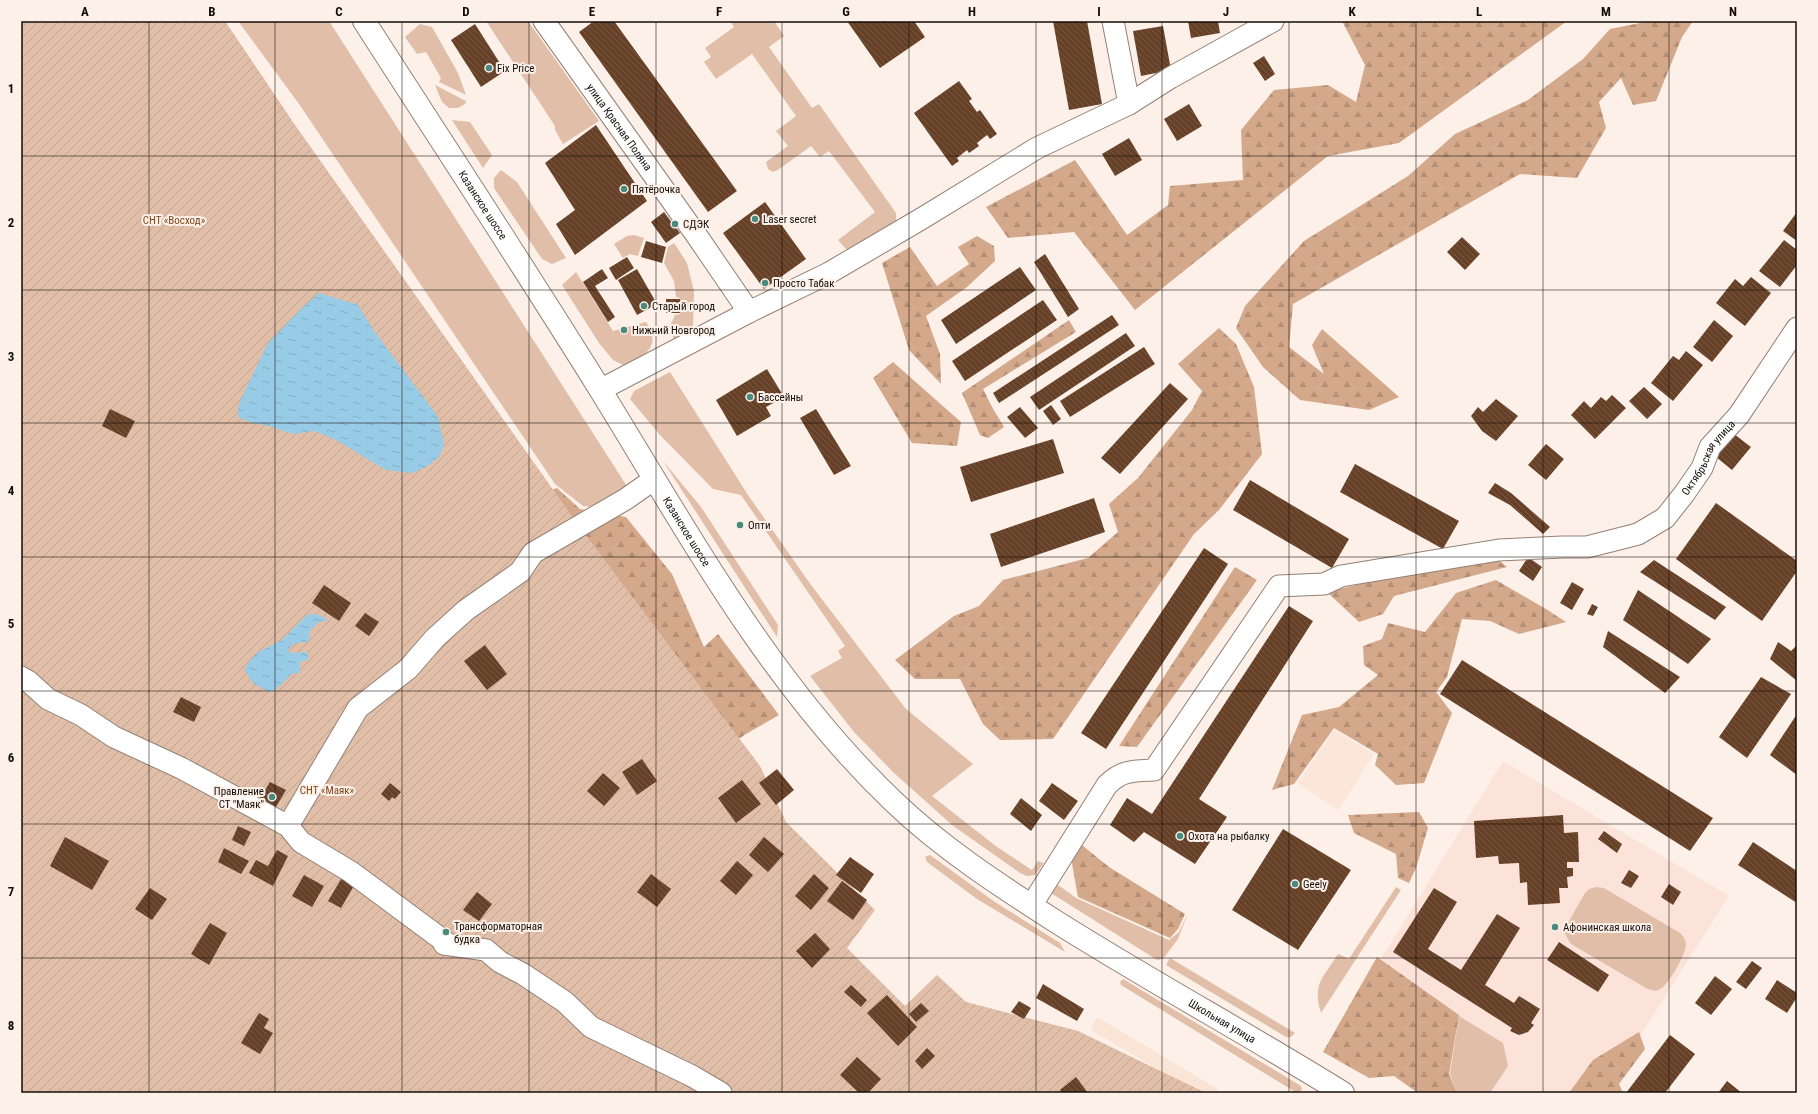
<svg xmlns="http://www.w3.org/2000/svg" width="1818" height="1114" font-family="'Roboto Condensed',sans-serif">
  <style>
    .commercial { fill: #fae4d6 }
    .built { fill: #fce6d7 }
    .education { fill: #fce3da }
    .grass { fill: #e0bea8 }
    .forest { fill: url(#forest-firs) }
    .garden { fill: url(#garden-furrows) }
    .water { fill: url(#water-ripples) }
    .building { fill: url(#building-back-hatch) }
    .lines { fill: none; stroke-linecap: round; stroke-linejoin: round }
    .minor-casing { stroke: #948175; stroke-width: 23 }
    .major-casing { stroke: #948175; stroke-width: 24 }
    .minor { stroke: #fff; stroke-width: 21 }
    .major { stroke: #fff; stroke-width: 22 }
    .grid { fill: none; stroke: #130d08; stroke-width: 1; stroke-opacity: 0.55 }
    .poi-dot { fill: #488b7e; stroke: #fdf0e8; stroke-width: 1.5 }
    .labels { text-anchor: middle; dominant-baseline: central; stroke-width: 4; stroke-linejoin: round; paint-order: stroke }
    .poi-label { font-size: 11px; fill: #130d08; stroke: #fdf0e8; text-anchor: start }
    .street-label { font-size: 11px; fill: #130d08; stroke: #fdf0e8 }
    .park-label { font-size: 11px; fill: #7e471b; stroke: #fdf0e8 }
    .neatline { fill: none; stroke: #130d08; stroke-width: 1.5 }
    .grid-label { font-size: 13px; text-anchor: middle; font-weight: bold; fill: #130d08 }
  </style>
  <defs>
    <pattern id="forest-firs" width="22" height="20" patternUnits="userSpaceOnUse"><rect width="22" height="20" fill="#d3a88b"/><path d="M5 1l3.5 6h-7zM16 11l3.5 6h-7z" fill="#b48f76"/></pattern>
    <pattern id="garden-furrows" width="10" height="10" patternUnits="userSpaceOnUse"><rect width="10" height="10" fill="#e0bea8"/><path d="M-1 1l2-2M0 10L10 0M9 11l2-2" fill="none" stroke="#bfa28f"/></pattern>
    <pattern id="water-ripples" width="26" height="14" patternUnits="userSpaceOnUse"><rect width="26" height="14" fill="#98cce6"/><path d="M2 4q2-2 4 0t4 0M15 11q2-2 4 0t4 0" fill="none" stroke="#82aec4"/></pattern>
    <pattern id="building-back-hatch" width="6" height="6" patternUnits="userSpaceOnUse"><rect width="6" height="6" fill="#664127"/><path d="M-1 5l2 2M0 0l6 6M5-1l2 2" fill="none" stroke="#765843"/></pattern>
  </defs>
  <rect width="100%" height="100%" fill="#fdf0e8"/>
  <path class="commercial" d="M1097,1017L1218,1089L1216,1093H1198L1091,1030Z"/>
  <path class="built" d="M1334,730L1374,754L1338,810L1298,783Z"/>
  <path class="education" d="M1503,761L1729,896L1604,1093H1443L1339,1027Z"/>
  <path class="grass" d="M238,21H329L630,491L602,508L583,506L555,484L299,104Z
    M486,21H528L599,121L563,144L555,130V126Z
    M730,21H774L784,36L769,47L812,108L819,104L896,213V223L851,251L846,249L838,240L875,212L829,151L820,157L811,146L778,170L773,172L768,169L766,162L788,146L776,131L796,116L752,54L716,79L704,62L711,57L705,48L734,27Z
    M420,24L432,27L458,73L466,95L439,82L441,78L426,52L417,54L405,37Z
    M435,85L466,101L465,104L458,108H449L442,102Z
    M452,120L470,122L492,155L483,168Z
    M501,170L517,182L566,258L552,264L542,259L494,188V178Z
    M634,235L644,238L638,256L630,254L623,258L614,244L627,236Z
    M674,243L687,263L694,291L693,326L674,339L669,328L675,315L680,314V298L676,297L674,281L664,263L668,247Z
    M576,272L613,331L646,322C662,346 646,355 625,366L613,360L599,343L562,285Z
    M670,372L748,495L811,585L906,709L973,764L932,796L997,847L1032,870L1038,861L1044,863L1035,875L1027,876L1020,873L952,825L893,772L854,732L810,676L842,658L838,651L845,646L741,495L713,489L660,435L630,399L634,391Z
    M663,461L701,507L778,625L777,637Z
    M930,855L995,902L1060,943L1065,952L977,899L927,862L925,857Z
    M1053,883L1061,887L1076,898L1169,940L1179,932L1188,913L1178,939L1163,959L1157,960L1051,893Z
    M1396,887L1401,890L1321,1013C1312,984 1323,978 1338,954L1349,959Z
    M1596,887L1604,888L1680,933C1683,936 1685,939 1686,944C1687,952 1668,986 1660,989C1656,992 1650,990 1646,988L1571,944L1565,934V928L1585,893L1589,889Z
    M1170,958L1295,1033L1291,1037H1286L1166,965Z
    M1123,979L1301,1086L1302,1090L1297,1093L1121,985L1120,982Z
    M1459,1016L1503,1043L1508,1066L1490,1093H1457L1450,1074Z"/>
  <path class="forest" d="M1342,21H1567L1399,143L1328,156L1135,310L1074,232L1008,238L986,207L1075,160L1127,235L1168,205L1170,186L1243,180L1241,130L1274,90L1328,85L1356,102L1365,65Z
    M1650,21H1693L1682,37L1656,101L1633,105L1621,78L1599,102L1606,128L1577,178L1520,174L1293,304L1289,347L1324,374L1312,345L1322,329L1399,397L1369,410L1300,400L1263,367L1236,328L1245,306L1304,241L1408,176L1455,134L1528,100L1583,59L1610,29Z
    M977,236L994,246L995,261L967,287L926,316L940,354L941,384L909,350L882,263L910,247L937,286L969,264L958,247Z
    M1069,320L1076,332L983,389L992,407L1004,427L988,438L980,435L962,393Z
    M1219,328L1236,344L1254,387L1262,454L1219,510L1194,534L1053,739L1000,740L983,724L960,679H915L895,660L954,616L979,606L1003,580L1088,558L1118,532L1109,504L1138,478L1192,410L1202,391L1178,364Z
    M893,362L961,422L957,446L912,443L873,378Z
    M557,488L580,509L626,517L672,574L704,647L718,634L779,715L746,734L715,755L534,496Z
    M1493,556L1507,567L1394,596L1383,614L1359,622L1327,592L1389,577Z
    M1235,567L1257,580L1137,747L1119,746Z
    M1496,580L1546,609L1566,622L1519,634L1490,621L1462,619L1447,677L1436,692L1452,713L1424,783L1396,785L1375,765L1378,754L1334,728L1294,784L1272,790L1302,715L1339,707L1378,675L1364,665L1363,646L1382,639L1388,623L1425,632L1456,593Z
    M1419,812L1428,828L1416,868L1409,883L1398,878L1396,854L1354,833L1348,815Z
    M1078,842L1109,867L1185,914L1178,929L1170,938L1078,897L1071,858Z
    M1377,957L1459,1015L1449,1074L1457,1093H1418L1394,1076L1369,1078L1323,1052Z
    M1639,1032L1645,1049L1619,1084L1623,1093H1569L1593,1060Z"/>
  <path class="garden" d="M21,21H225L295,125L576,522L760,766L786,822L875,910L847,948L905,1006L937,975L966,1002L1078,1031L1206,1093H21Z"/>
  <path class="water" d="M319,293L358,305L372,328L438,417L444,445L439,457L426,467L412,473L386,470L336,440L314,431L293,434L269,426L252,423L238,417V408L241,399L268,343L304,306Z
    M308,614L319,615L330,621C320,619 315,625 309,632L310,641L293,644L288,650L291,653L305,652L308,653V660L301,661L299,667L301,673H293L275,690L269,692L253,683L245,671L246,666L258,652L282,640Z"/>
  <path class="building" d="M594,21H614L737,191L708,212L579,32Z
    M847,21H914L925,37L880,68Z
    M1053,21H1087L1102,104L1069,110Z
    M1188,21H1218L1220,33L1191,38Z
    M475,24L505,71L481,87L451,40Z
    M1163,26L1171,70L1141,76L1133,31Z
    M1264,56L1275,74L1265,81L1253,63Z
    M959,81L972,99L969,101L977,112L980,110L997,134L990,139L987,135L977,143L979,146L969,153L967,150L957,158L959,161L952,166L914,113Z
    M1189,104L1202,126L1177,141L1164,119Z
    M596,125L647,201L575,255L556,224L575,210L545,163Z
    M1129,138L1142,160L1115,176L1102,154Z
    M765,202L806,259L764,289L723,233Z
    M664,212L680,233L666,243L651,222Z
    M1797,212V241L1783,231Z
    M1462,237L1480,254L1465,270L1447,252Z
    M1784,240L1797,250V265L1780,287L1759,271Z
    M646,241L666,247L662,263L641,257Z
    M1045,254L1079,309L1068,317L1034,262Z
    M627,257L634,268L616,280L609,268Z
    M1020,267L1036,290L956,344L941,320Z
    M602,269L608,278L595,286L615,317L608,322L583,282Z
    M637,269L657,304L637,315L618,280Z
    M1751,277L1771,293L1745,326L1716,303L1735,279L1743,286Z
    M666,299H680V313H666Z
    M1043,300L1057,320L965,381L952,361Z
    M1112,315L1119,325L999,403L993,393Z
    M1714,320L1733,336L1712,362L1693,347Z
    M1126,333L1135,346L1039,410L1030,397Z
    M1144,347L1155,364L1070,417L1060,401Z
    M1686,351L1703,365L1673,401L1651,383L1673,356L1679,360Z
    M767,369L784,397L766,407L771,416L737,436L716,400Z
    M1170,383L1188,399L1120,474L1101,458Z
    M1644,387L1662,404L1647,419L1629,401Z
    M1612,395L1626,408L1595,439L1571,415L1584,401L1591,408L1601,397L1606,401Z
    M1496,399L1518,416L1496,441L1482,431L1471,416L1478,407L1483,412Z
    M1051,405L1061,419L1053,425L1043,411Z
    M1020,407L1038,428L1025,438L1007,417Z
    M110,409L135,421L126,438L102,426Z
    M816,409L851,466L834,475L800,418Z
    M1734,434L1751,447L1732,470L1716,457Z
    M1053,439L1064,473L971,502L960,467Z
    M1546,444L1564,459L1546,480L1528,465Z
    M1355,464L1459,521L1443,549L1340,492Z
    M1250,480L1349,539L1332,568L1233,510Z
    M1495,483L1511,493L1550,527L1543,534L1510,505L1488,493Z
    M1094,498L1105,532L1001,567L990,534Z
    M1716,503L1797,561V571L1762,621L1676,559Z
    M1204,548L1228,564L1106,749L1081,733Z
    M1528,557L1542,567L1533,581L1519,571Z
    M1654,560L1726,607L1715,620L1640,572Z
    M1572,582L1584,589L1572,610L1560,603Z
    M324,585L351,603L339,621L312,603Z
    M1638,590L1711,639L1688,664L1623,620Z
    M1592,604L1598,607L1593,616L1587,614Z
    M1289,606L1313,621L1199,799L1227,817L1195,864L1144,832L1134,842L1110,825L1127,798L1152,814Z
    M365,613L379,622L369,636L355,626Z
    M1608,631L1680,677L1665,693L1603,647Z
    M1778,642L1791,651L1797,645V681L1770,659Z
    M485,645L507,674L487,690L464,661Z
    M1462,660L1713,818L1690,851L1440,694Z
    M1761,677L1791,694L1747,758L1719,737Z
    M181,697L201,707L194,722L173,712Z
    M1797,714V775L1770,755Z
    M642,759L657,781L637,795L622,772Z
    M777,769L794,790L776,805L759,783Z
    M603,773L620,788L604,806L587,791Z
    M742,780L761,804L736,823L718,798Z
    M270,782L286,790L273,812L257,803Z
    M390,783L401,792L395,799L392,797L389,801L381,794Z
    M1052,783L1078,801L1064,820L1039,801Z
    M1021,798L1042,815L1031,831L1010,814Z
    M1563,815L1564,833L1578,832L1579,862H1567V868H1573V876L1567,877L1568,888H1559L1560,903L1528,905L1527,882L1520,883L1519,863L1499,864L1498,856L1476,858L1474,821Z
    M238,826L251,832L244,846L232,840Z
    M1283,829L1351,870L1298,950L1232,910Z
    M1604,831L1622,844L1617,853L1598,839Z
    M65,837L109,861L92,890L50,866Z
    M764,837L784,854L768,872L749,855Z
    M1753,842L1797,871V903L1738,865Z
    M224,848L249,861L241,874L218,862Z
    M277,850L288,856L273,886L249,873L256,860L268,866Z
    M850,857L874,874L861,893L836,875Z
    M737,861L753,875L736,895L720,881Z
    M1629,870L1639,876L1631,888L1621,883Z
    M651,874L671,889L657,907L637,892Z
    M814,874L829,888L811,910L795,896Z
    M304,875L324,886L312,907L292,896Z
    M343,876L355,884L341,908L328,901Z
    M842,881L867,900L853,920L827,901Z
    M1669,884L1681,892L1673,905L1661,897Z
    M150,888L167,899L152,920L135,909Z
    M1434,888L1457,902L1428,949L1461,970L1497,914L1520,928L1485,985L1514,1003L1519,996L1540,1009L1531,1023L1534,1025L1528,1032L1519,1035L1510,1031L1512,1028L1393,952Z
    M477,892L492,904L479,921L463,910Z
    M210,923L227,933L209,965L191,954Z
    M815,933L830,949L812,968L796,951Z
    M1559,942L1609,975L1598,992L1547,960Z
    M1752,961L1762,968L1746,989L1736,982Z
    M1715,976L1732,989L1711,1015L1695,1003Z
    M1777,980L1797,993V997L1787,1013L1765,999Z
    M1043,984L1084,1009L1077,1021L1036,998Z
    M851,985L867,1000L861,1007L844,992Z
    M887,995L917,1027L898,1046L867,1013Z
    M1019,1001L1031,1008L1024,1019L1011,1012Z
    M921,1003L929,1011L916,1022L909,1014Z
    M259,1013L269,1019L264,1028L273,1033L260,1054L241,1043Z
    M1670,1035L1695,1054L1665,1093H1626Z
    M927,1048L935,1056L922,1069L915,1061Z
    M857,1057L881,1079L868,1093H859L840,1075Z
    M1076,1077L1088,1093H1062L1060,1090Z
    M1727,1081L1742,1093H1718Z"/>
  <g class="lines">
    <g class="minor-casing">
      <g id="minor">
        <path id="s1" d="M544,21L697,236L749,312"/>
        <path d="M1113,21L1129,104"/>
        <path d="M600,390L749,312L829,273L921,219L1037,148L1129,104L1170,78L1273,21"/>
        <path d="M21,677L28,681L48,699L81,715L114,737L181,768L288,826L301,842L351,872L444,941V944L486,950L500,962L523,974L565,1002L591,1027L692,1076L721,1093"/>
        <path d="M288,826L358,708L408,669L435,638L466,610L520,572L533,553L626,499L653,480"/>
        <path id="s2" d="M1031,906L1107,785C1122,770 1133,771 1154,770L1279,586L1324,584L1341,576L1499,550L1563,547H1587L1638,534L1665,518L1684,494L1702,468L1710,447L1739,415L1797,328"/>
      </g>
    </g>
    <g class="major-casing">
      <g id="major">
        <path id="s3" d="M364,21C443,144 524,267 601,391C689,534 771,685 894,802C942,848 999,885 1055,921C1150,981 1248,1034 1343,1093"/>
      </g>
    </g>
    <use href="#minor" class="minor"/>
    <use href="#major" class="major"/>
  </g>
  <path class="grid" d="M149,21V1093M275,21V1093M402,21V1093M529,21V1093M656,21V1093M782,21V1093M909,21V1093M1036,21V1093M1162,21V1093M1289,21V1093M1416,21V1093M1543,21V1093M1669,21V1093M21,156H1797M21,290H1797M21,423H1797M21,557H1797M21,691H1797M21,824H1797M21,958H1797"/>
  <g class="poi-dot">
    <circle cx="489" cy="68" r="4"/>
    <circle cx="624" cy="189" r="4"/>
    <circle cx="755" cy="219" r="4"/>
    <circle cx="675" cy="224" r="4"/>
    <circle cx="765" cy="283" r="4"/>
    <circle cx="644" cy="306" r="4"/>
    <circle cx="624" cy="330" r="4"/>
    <circle cx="750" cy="397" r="4"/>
    <circle cx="740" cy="525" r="4"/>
    <circle cx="272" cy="797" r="4"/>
    <circle cx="1180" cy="836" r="4"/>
    <circle cx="1295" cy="884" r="4"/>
    <circle cx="1555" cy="927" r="4"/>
    <circle cx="446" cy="932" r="4"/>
  </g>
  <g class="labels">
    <g class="poi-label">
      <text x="497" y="68">Fix Price</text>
      <text x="632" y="189">Пятёрочка</text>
      <text x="763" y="219">Laser secret</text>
      <text x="683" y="224">СДЭК</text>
      <text x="773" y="283">Просто Табак</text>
      <text x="652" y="306">Старый город</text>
      <text x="632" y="330">Нижний Новгород</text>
      <text x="758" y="397">Бассейны</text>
      <text x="748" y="525">Опти</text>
      <text x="264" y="791" text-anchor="end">Правление<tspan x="264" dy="13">СТ "Маяк"</tspan></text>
      <text x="1188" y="836">Охота на рыбалку</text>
      <text x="1303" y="884">Geely</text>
      <text x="454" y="926">Трансформаторная<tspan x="454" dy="13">будка</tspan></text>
      <text x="1563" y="927">Афонинская школа</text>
    </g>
    <g class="street-label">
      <text stroke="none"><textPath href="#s1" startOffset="130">улица Красная Поляна</textPath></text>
      <text stroke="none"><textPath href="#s3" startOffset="219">Казанское шоссе</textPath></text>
      <text stroke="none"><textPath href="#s2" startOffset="887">Октябрьская улица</textPath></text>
      <text stroke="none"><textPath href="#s3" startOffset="604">Казанское шоссе</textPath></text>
      <text stroke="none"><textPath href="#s3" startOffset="1341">Школьная улица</textPath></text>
    </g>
    <g class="park-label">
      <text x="174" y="220">СНТ «Восход»</text>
      <text x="327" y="790">СНТ «Маяк»</text>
    </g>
  </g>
  <rect width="1818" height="1114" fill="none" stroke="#fdf0e8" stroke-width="44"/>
  <rect x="22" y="22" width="1774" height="1070" class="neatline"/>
  <g class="grid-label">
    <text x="85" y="16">A</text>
    <text x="212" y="16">B</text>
    <text x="339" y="16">C</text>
    <text x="466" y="16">D</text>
    <text x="592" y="16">E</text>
    <text x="719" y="16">F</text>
    <text x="846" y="16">G</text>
    <text x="972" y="16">H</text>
    <text x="1099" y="16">I</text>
    <text x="1226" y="16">J</text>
    <text x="1352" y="16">K</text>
    <text x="1479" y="16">L</text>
    <text x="1606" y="16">M</text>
    <text x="1733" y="16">N</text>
    <text x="11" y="93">1</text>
    <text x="11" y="227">2</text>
    <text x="11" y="361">3</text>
    <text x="11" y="495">4</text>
    <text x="11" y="628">5</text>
    <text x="11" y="762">6</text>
    <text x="11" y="896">7</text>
    <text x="11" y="1030">8</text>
  </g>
</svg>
